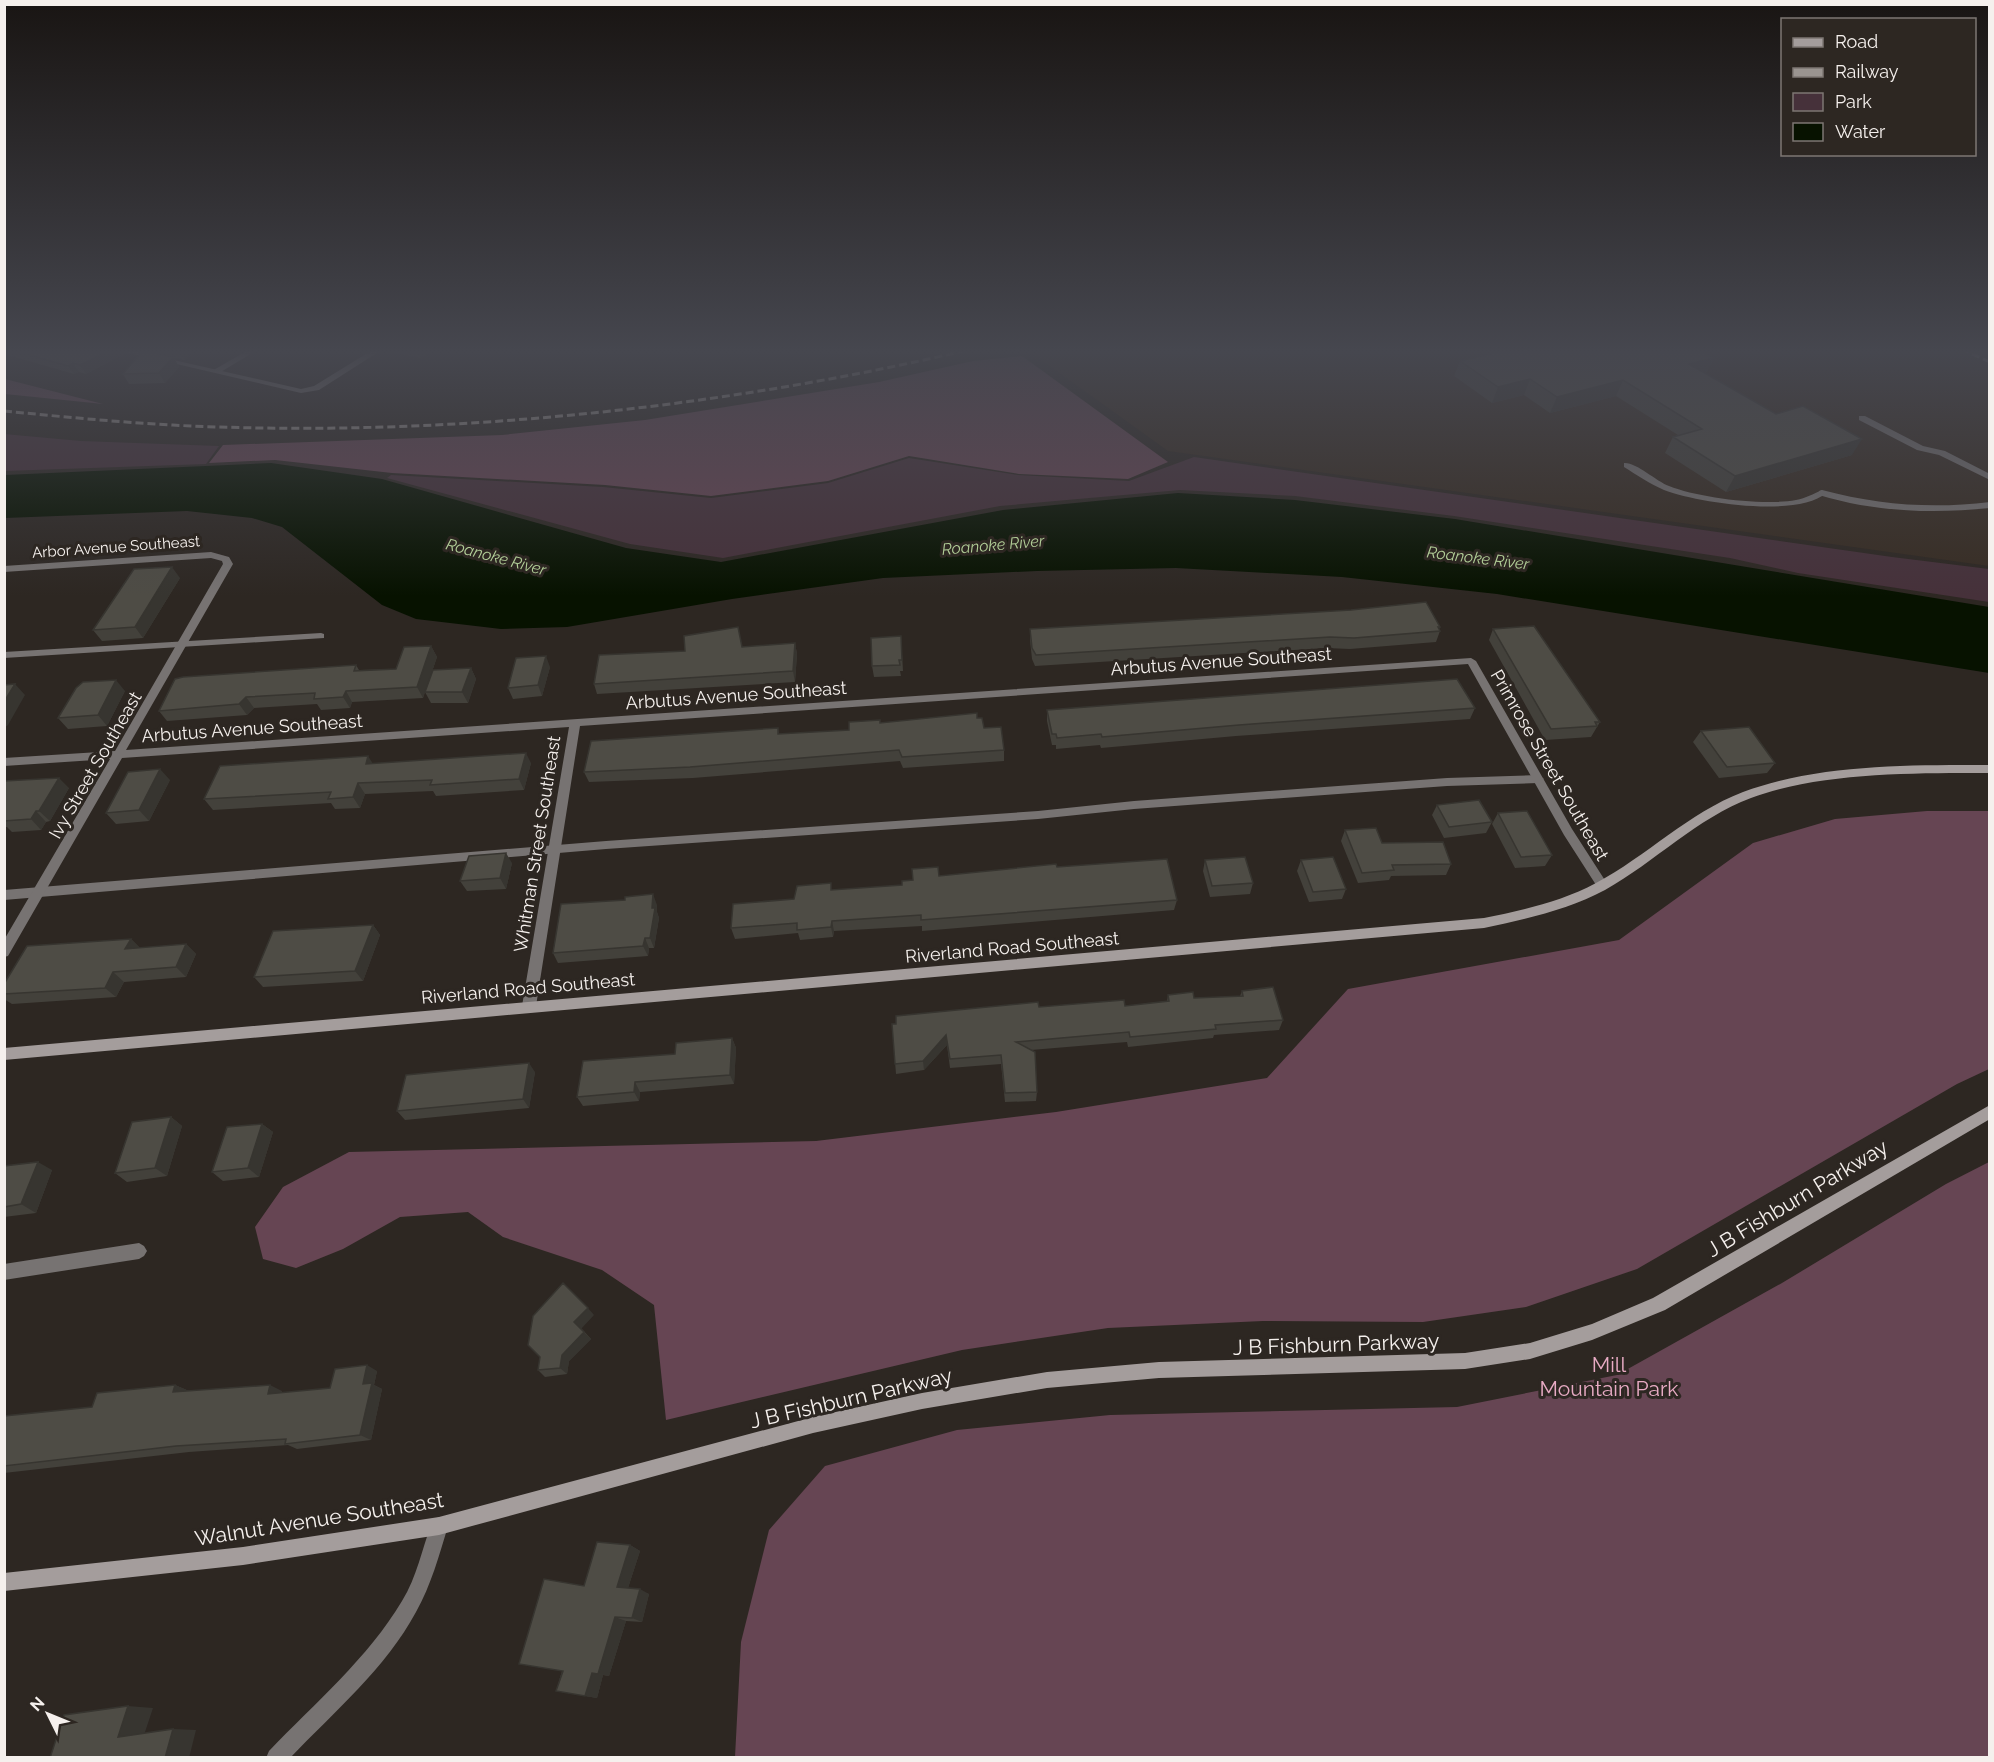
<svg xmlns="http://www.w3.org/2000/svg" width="1994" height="1762" font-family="Raleway,sans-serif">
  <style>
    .built { fill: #372c22 }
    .green { fill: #46313a }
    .forest { fill: #664553 }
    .water { fill: #071200 }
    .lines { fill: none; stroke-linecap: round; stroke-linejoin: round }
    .lane { fill: #777372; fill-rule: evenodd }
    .street { fill: #777372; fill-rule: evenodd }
    .secondary { fill: #a49d9c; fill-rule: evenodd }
    .rail { stroke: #9a9490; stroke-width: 3; stroke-dasharray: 8 4; stroke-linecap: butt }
    .wall { fill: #43413b }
    .shaded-wall { fill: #373530 }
    .building { fill: #4e4c45; stroke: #373530; stroke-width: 1.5 }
    .labels { text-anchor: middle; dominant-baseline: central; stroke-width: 6; stroke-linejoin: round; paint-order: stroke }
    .far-street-label { font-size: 15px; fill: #f5f0ed; stroke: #2d2722 }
    .far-water-label { font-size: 16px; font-style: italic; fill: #b2ce98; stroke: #2d2722 }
    .street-label { font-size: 18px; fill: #f5f0ed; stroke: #2d2722 }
    .near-street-label { font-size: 21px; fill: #f5f0ed; stroke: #2d2722 }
    .near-park-label { font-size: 21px; fill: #e8abc4; stroke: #2d2722 }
  </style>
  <rect width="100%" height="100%" fill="#2d2722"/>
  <path class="built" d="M1048,349H1989V566L1168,451L1033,354Z"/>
  <path class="green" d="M4,434L81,441L219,446L206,464L5,471Z
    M1194,457L1892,557L1989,569V602L1798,573L1730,558L1454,516L1295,496L1180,490L1000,506L723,558L630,544L387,478L391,475L603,487L711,498L828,483L909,458L1018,475L1129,481Z"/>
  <path class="forest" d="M1022,356L1168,462L1128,479L1019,474L909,456L828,481L711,496L605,485L392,473L275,460L209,463L223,445L502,435L645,420L879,382L973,361Z
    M4,379H5L103,404L5,394Z
    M1927,811H1989V1069L1957,1084L1637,1269L1526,1307L1423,1322L1263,1321L1108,1328L962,1350L666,1420L654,1305L602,1270L503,1237L468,1212L400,1217L343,1249L296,1268L263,1259L255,1227L283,1187L349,1152L816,1141L1056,1112L1267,1078L1348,989L1619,940L1753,843L1835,819Z
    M1989,1162V1757H735L741,1642L769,1530L825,1466L957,1430L1110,1415L1457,1407L1617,1375L1782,1283L1946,1184Z"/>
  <path class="water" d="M271,463L382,479L626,548L721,562L1003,510L1178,493L1295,500L1455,519L1989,607V673L1497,594L1342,577L1176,568L1037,571L883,578L732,599L567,627L501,629L416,619L382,605L282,527L252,518L187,511L5,518V475Z"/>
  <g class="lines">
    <path class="lane" d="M250,349H259L219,373L212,371Z
      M1859,416H1865L1923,446L1945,451L1990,474V480L1939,455L1917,450L1859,420Z
      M1624,463C1636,462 1656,481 1669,486C1699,498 1764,506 1796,500C1806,498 1813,494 1822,490L1826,493C1798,518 1698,503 1664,490C1650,484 1637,475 1624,467Z
      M321,633L324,634V638L4,658V652Z
      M1538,775L1544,779L1538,783L1447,786L1134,809L1038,819L606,849L4,900V890L606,841L1038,811L1134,801L1447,778Z
      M139,1243L144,1246L147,1251L144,1256L139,1259L4,1280V1264Z"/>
    <path class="street" d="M112,349H125L301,389L314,386L374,349H383L319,390L301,393Z
      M1822,490C1878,505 1932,509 1990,502V508C1932,514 1875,512 1819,495V491Z
      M211,552L229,557L233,564L126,750L1471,658L1476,661L1572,829L1608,885L1606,888H1598L1564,835L1468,664L580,726L536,1006L534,1010L529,1012L524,1010L522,1006L569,727L122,758L8,956L4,957V940L110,759L4,766V758L115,751L223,564L222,561L211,558L4,572V566Z
      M439,1517L445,1520L448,1526C439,1556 431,1585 416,1612C386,1668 334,1712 290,1758H266L269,1751C315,1703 368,1658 402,1601C418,1575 422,1547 433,1520Z"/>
    <path class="secondary" d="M1990,765V773C1915,773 1821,772 1751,798C1697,818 1655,862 1605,890C1568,910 1525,919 1484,928L4,1060V1048L1484,918C1522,910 1561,902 1596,883C1647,856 1688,813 1743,792C1818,764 1910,765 1990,765Z
      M1990,1105V1119L1665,1310L1592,1340L1530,1359L1465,1369L1159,1378L1047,1388L922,1409L813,1433L439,1535L243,1565L4,1591V1573L243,1547L439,1517L813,1417L922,1393L1047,1372L1159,1362L1465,1353L1530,1343L1592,1324L1653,1298Z"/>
    <path class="rail" d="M1961,349L1990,362
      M4,411C75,418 147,425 219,427C466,435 732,406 972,349"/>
  </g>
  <path class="wall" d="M4,349H121L124,354L86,374L79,372L74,374L4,354Z
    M152,349H195L185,360L174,358L179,367L165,383L129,384L123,374L154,352Z
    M383,349H435L421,358L384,351Z
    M1714,358L1706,373L1776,414L1852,455L1726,492L1665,453L1673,437L1678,435L1616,396L1550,413L1524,395L1492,403L1454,376L1460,361Z
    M180,578L143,638L102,641L93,630Z
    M1440,627L1439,629L1440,631L1436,642L1350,649L1326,648L1035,666L1032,659L1030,640V629Z
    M1493,629L1600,722L1591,737L1545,740L1489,640Z
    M901,636L903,671H900L901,676L874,677L872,666Z
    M795,643L797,654L795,682L597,694L594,684L685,651Z
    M431,646L437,657L426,689L471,668L476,679L468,703H431L425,692L423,698L352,702L350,708L321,710L317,704L254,708L247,715L167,721L159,711L356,665L359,670L396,669Z
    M550,667L542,696L513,699L508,688Z
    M125,691L107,726L68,729L58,718Z
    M1475,708L1470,719L1236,736L1101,748L1100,745L1056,749V745H1052L1047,721V710Z
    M977,718L984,728L1004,750V761L903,768L900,761L693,778L589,782L584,772L778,728L779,734L849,730L880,723Z
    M1701,731L1775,763L1767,773L1719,778L1693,742Z
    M373,763H531L524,790L436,796L433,791L365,794L360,808L335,809L331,803L213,810L204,799Z
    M170,780L149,821L116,824L106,813Z
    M4,781L69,788L50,821L46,822L41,830L12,832L7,827H4Z
    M1437,805L1492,822L1486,833L1444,838L1432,815Z
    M1498,813L1552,855L1545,866L1515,868L1492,824Z
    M1345,830L1382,843L1451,864L1446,875L1391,876L1389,880L1358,883L1341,841Z
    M1205,860L1253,883L1250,894L1210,897L1203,871Z
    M1301,860L1346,889L1342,899L1309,902L1297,871Z
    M512,863L506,889L467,891L460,881Z
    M1057,867L1177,900L1174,910L922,931V926L834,931L833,937L800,940L798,933L735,939L731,928L794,899L832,890L902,885L913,880L939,876Z
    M657,905V912L659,918L654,948H649L648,956L558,963L553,953Z
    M373,925L380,935L363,981L263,987L254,977Z
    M131,939L140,948L186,944L196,954L186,977L124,982L116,997L12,1004L4,999V984Z
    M1242,991L1283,1020L1279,1030L1214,1035L1213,1038L1128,1047L1127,1042L1031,1050L1037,1092L1036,1101L1005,1102L1001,1064L950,1068L947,1045L924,1070L896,1074L892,1024L1039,1007L1125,1006L1167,1001L1168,995L1194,998L1240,996Z
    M732,1038L736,1048L734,1084L640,1092L639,1101L583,1106L577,1097L675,1054Z
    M535,1072L529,1108L405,1120L397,1111Z
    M171,1117L182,1126L167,1176L127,1182L115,1173Z
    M262,1124L273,1132L259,1177L223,1181L212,1172Z
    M4,1166L52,1170L36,1213L4,1217Z
    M594,1315L581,1328L591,1339L569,1361L567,1374L545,1377L538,1370Z
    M377,1371L374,1385L382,1389L371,1440L297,1449L288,1445L189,1452L4,1473V1416L92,1407L175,1385L189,1391H282V1393L330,1388Z
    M630,1545L640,1551L628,1588L649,1594L642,1622L626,1621L609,1676L603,1675L597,1698L556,1691L562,1671L519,1664L584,1586Z"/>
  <path class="shaded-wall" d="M113,349H121L124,354L86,374L80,365Z
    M180,349H195L185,360L179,350Z
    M420,349H435L421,358L418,350Z
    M173,357L179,367L165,383L159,373Z
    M1714,358L1706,373L1682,379L1689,364Z
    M73,363L79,372L74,374L68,366Z
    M1530,379L1524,395L1492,403L1498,387Z
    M1623,380L1616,396L1550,413L1557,397Z
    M1862,439L1852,455L1726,492L1735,476Z
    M172,567L180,578L143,638L135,627Z
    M795,643L797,654L795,682L793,671Z
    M431,646L437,657L423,698L417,687Z
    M546,656L550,667L542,696L538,685Z
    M471,668L476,679L468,703L462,692Z
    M116,680L125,691L107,726L98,715Z
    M15,684L25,695L8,725L4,728V702Z
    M346,691L352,702L350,708L343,697Z
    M246,697L254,708L247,715L239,704Z
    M526,753L531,763L524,790L519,779Z
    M368,756L375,767L366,764Z
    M160,769L170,780L149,821L139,810Z
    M59,778L69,788L50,821L39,811Z
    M358,783L365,794L360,808L353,797Z
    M36,811L46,822L41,830L31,819Z
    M506,853L512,863L506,889L500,878Z
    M653,894L657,905V912L659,918L654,948L650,938Z
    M832,921L834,931L833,937L831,927Z
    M373,925L380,935L363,981L355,971Z
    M645,938L649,948L648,956L643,946Z
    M131,939L141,949H125Z
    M186,944L196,954L186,977L176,967Z
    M113,972L124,982L116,997L105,988Z
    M946,1035L947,1045L924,1070L923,1061Z
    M732,1038L736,1048L734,1084L730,1075Z
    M529,1063L535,1072L529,1108L523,1099Z
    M635,1082L640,1092L639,1101L634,1092Z
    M171,1117L182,1126L167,1176L155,1168Z
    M262,1124L273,1132L259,1177L248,1168Z
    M38,1162L52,1170L36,1213L21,1204Z
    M588,1308L594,1315L581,1329L574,1322Z
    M584,1332L591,1339L569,1361L567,1374L560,1368L562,1355Z
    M367,1365L377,1371L374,1385L382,1389L371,1440L360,1435L363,1384Z
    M175,1385L189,1391L173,1392Z
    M270,1385L282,1391L279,1400L268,1394Z
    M630,1545L640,1551L627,1591L617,1587Z
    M640,1589L649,1594L642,1622L632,1618Z
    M615,1617L626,1621L609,1676L598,1674Z
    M592,1673L603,1675L597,1698L585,1696Z
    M128,1706L153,1708L143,1738L118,1737Z
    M173,1729L196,1730L189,1758H165Z"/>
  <path class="building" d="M8,349H113L80,365L73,363L68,366Z
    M1511,349H1699L1714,358L1689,364L1776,414L1803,406L1862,439L1735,476L1673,437L1702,429L1623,380L1557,397L1530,379L1498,387L1460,361Z
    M143,350L173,357L159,373L123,374Z
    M172,567L135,627L93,630L134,569Z
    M1426,602L1440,627H1438L1440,631L1354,638L1330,637L1036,655L1032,648L1030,629L1351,610Z
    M1534,626L1600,722H1595L1597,726L1551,729L1493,629Z
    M738,627L742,647L795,643L793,671L594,684L599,655L685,651L684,636Z
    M901,636L902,660H899L900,665L872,666L871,638Z
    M431,646L417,687L346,691L343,697L314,699L315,693L246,697L239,704L159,711L175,679L183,677L356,665L354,671L396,669L404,647Z
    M546,656L538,685L508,688L516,658Z
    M471,668L462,692H425L433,670Z
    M1457,679L1475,708L1239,725L1102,737L1101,734L1057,738L1056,734H1052L1047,710Z
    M116,680L98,715L58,718L76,688L83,682Z
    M15,684L4,702V685Z
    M977,713V718H982L984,728L1001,727L1004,750L902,757L899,750L690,767L584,772L591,741L778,728V734L849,730V722L880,720V723Z
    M1749,727L1775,763L1727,767L1701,731Z
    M526,753L519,779L430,785L432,780L358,783L353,797L328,799L331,792L204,799L220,766L368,756L366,764Z
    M160,769L139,810L106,813L128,772Z
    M59,778L39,811H36L31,819L4,821V781Z
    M1479,800L1492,822L1449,827L1437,805Z
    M1527,811L1552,855L1521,857L1498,813Z
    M1376,828L1382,843L1443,842L1451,864L1392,865L1394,870L1362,873L1345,830Z
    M506,853L500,878L460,881L469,856Z
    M1245,857L1253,883L1212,886L1205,860Z
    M1333,857L1346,889L1313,892L1301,860Z
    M1167,859L1177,900L921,920V915L832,921L831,927L797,930V923L731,928L733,904L794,899L797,886L831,883V890L902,885V881L913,880L912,869L938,867L939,876L1056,864L1057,867Z
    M653,894L652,908H655L650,938H645L643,946L553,953L561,904L625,900V897Z
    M373,925L355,971L254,977L273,931Z
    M131,939L125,949L186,944L176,967L113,972L105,988L4,994V984L27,946Z
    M1273,987L1283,1020L1215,1025L1216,1029L1130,1037L1129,1032L1016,1042L1035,1052L1037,1092L1005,1093L1001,1055L950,1059L946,1035L923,1061L895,1064L892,1024H896V1016L1038,1002L1039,1007L1124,1000L1125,1006L1169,1001L1168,995L1193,992L1194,998L1243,996L1242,991Z
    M732,1038L730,1075L635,1082L634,1092L577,1097L583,1061L675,1054L676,1043Z
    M529,1063L523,1099L397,1111L406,1075Z
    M171,1117L155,1168L115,1173L132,1122Z
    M262,1124L248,1168L212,1172L227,1127Z
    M38,1162L21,1204L4,1207V1166Z
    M563,1283L588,1308L574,1322L584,1332L562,1355L560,1368L538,1370L540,1357L528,1345L533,1316Z
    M367,1365L363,1384L372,1383L360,1435L285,1444L286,1439L176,1446L4,1466V1416L92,1407L97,1393L175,1385L173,1392L270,1385L268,1394L330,1388L335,1369Z
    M597,1542L630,1545L617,1587L640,1589L632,1618L615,1617L598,1674L592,1673L585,1696L556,1691L563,1671L519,1664L544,1579L584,1586Z
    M128,1706L118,1737L173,1729L165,1758H50L64,1715Z"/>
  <linearGradient id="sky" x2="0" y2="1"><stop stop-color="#191513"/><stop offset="0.59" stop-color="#46474f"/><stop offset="1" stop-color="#46474f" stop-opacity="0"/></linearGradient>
  <rect width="1994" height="596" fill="url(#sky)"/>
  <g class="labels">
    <g class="far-street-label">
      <text transform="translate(116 547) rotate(-4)">Arbor Avenue Southeast</text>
    </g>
    <g class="far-water-label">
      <text transform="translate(993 545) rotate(-5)">Roanoke River</text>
      <text transform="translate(496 557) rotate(15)">Roanoke River</text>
      <text transform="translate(1478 558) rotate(7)">Roanoke River</text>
    </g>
    <g class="street-label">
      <text transform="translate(1221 661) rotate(-4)">Arbutus Avenue Southeast</text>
      <text transform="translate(736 695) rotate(-4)">Arbutus Avenue Southeast</text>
      <text transform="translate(252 728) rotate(-4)">Arbutus Avenue Southeast</text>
      <text transform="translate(95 765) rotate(-60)">Ivy Street Southeast</text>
      <text transform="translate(1550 765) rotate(60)">Primrose Street Southeast</text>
      <text transform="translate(537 844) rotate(-81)">Whitman Street Southeast</text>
      <text transform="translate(1012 947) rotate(-5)">Riverland Road Southeast</text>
      <text transform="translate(528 988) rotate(-5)">Riverland Road Southeast</text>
    </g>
    <g class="near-street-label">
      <text transform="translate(1797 1198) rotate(-31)">J B Fishburn Parkway</text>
      <text transform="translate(1336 1344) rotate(-2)">J B Fishburn Parkway</text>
      <text transform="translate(851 1398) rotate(-13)">J B Fishburn Parkway</text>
      <text transform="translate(319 1519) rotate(-9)">Walnut Avenue Southeast</text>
    </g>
    <g class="near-park-label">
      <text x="1609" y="1364">Mill<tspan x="1609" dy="24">Mountain Park</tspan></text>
    </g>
  </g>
  <rect width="1994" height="1762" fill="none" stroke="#f5f0ed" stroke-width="12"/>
  <rect x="1781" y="18" width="195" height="138" fill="#2d2722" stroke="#7d7773" stroke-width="1.5"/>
  <rect x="1793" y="38" width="30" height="9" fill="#a49d9c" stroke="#7d7773" stroke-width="1.5"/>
  <text x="1835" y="48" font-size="18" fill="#f5f0ed">Road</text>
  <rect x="1793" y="68" width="30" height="9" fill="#9a9490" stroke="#7d7773" stroke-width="1.5"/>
  <text x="1835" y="78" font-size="18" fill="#f5f0ed">Railway</text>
  <rect x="1793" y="93" width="30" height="18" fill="#46313a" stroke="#7d7773" stroke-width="1.5"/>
  <text x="1835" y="108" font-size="18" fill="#f5f0ed">Park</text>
  <rect x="1793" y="123" width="30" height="18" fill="#071200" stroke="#7d7773" stroke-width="1.5"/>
  <text x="1835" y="138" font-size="18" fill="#f5f0ed">Water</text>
  <g transform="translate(48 1714) rotate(313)" stroke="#2d2722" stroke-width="4.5" paint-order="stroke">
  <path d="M0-4.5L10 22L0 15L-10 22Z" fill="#f5f0ed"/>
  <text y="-9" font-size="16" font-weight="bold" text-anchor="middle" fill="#f5f0ed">N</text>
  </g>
</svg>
